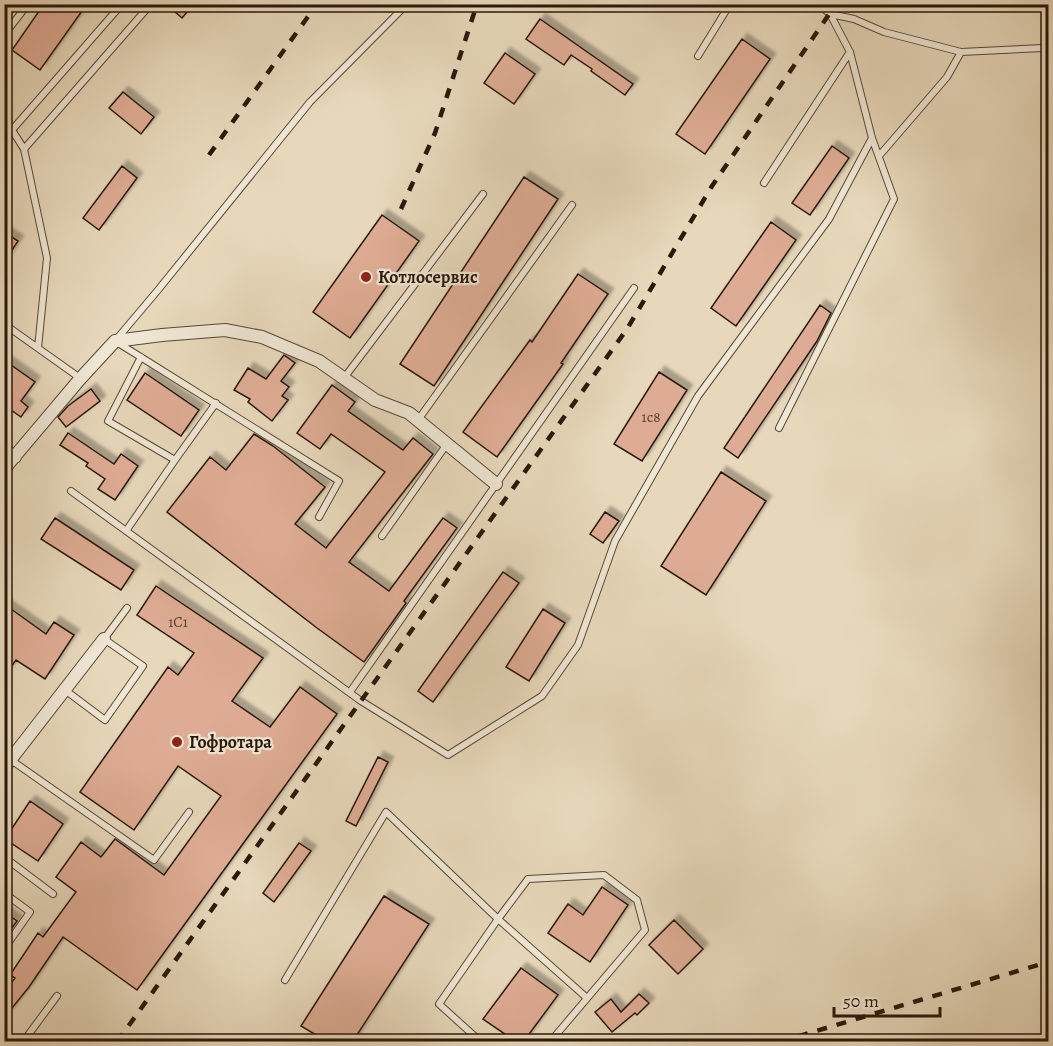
<svg xmlns="http://www.w3.org/2000/svg" width="1053" height="1046" font-family="Alegreya,serif">
  <style>
    .building { fill: #deac94; stroke: #2a180a; stroke-width: 1.5; filter: url(#shadow) }
    .lines { fill: none; stroke-linecap: round; stroke-linejoin: round }
    .lane-casing { stroke: #594836; stroke-width: 8 }
    .street-casing { stroke: #594836; stroke-width: 14 }
    .lane { stroke: #efe6d3; stroke-width: 6 }
    .street { stroke: #efe6d3; stroke-width: 12 }
    .rail { stroke: #2a180a; stroke-width: 4.5; stroke-dasharray: 10 10; stroke-linecap: butt }
    .poi-dot { fill: #8f2418; stroke: #efe6d3; stroke-width: 2 }
    .labels { text-anchor: middle; dominant-baseline: central; stroke-width: 4.5; stroke-linejoin: round; paint-order: stroke }
    .number-label { font-size: 15px; fill: #573d2c }
    .poi-label { font-size: 18px; font-weight: bold; fill: #2a180a; stroke: #efe6d3; text-anchor: start }
  </style>
  <defs>
    <filter id="shadow"><feDropShadow dx="5.5" dy="-5.5" stdDeviation="1.5" flood-color="#0004"/></filter>
  </defs>
  <rect width="100%" height="100%" fill="#e7d8bb"/>
  <filter id="stains"><feTurbulence type="fractalNoise" baseFrequency=".00333" numOctaves="4"/><feColorMatrix values="0 0 0 0 .2 0 0 0 0 .09 0 0 0 0 .02 0 0 0 .5 -.17"/></filter>
  <radialGradient id="worn" r=".72"><stop offset=".6" stop-color="#630" stop-opacity="0"/><stop offset="1" stop-color="#630" stop-opacity=".3"/></radialGradient>
  <path class="building" d="M44,4H87L40,70L12,50Z
    M166,4H194L182,18Z
    M540,19L633,84L625,95L591,71L592,69L571,55L564,65L526,39Z
    M742,39L770,59L705,154L676,134Z
    M505,53L535,74L514,104L484,83Z
    M123,92L154,117L141,134L109,108Z
    M832,146L849,158L810,215L792,203Z
    M122,166L137,178L99,230L83,218Z
    M524,177L558,199L434,386L400,364Z
    M382,215L419,241L350,338L313,312Z
    M771,222L796,240L736,326L711,308Z
    M4,232L18,241L4,262Z
    M578,274L608,294L561,363L563,364L497,457L463,432L530,340L532,342Z
    M820,305L831,313L817,341L738,458L724,448Z
    M284,355L295,363L281,381L289,387L282,396L288,400L272,421L248,402L250,399L234,390L248,368L266,379Z
    M4,360L35,382L21,401L28,407L21,417L4,405Z
    M659,372L687,390L642,461L614,444Z
    M145,373L199,410L181,436L127,400Z
    M332,385L355,402L348,411L403,450L413,438L433,454L349,562L389,591L443,518L457,528L404,601L406,603L364,662L317,628L167,512L210,457L226,470L254,434L273,446L325,487L295,524L326,548L385,472L331,434L320,449L297,433Z
    M91,389L100,401L66,427L58,417L68,406Z
    M68,433L114,464L121,454L138,466L115,500L98,489L105,479L86,466L88,463L60,445Z
    M721,472L766,501L706,595L661,566Z
    M605,512L619,521L603,543L590,534Z
    M55,518L134,570L121,590L41,539Z
    M503,572L519,583L433,702L418,691Z
    M156,586L263,658L232,701L270,727L300,687L337,714L137,990L63,937L29,987L4,1018V993L15,978L10,975L38,933L43,937L76,892L56,877L81,842L101,857L115,839L164,875L221,796L178,766L134,830L80,792L168,667L178,675L194,653L137,615Z
    M4,604L46,634L54,622L74,635L45,679L16,660L4,676Z
    M543,609L565,623L529,681L506,667Z
    M378,757L388,762L356,826L346,821Z
    M30,801L63,824L38,861L5,839Z
    M299,843L311,851L274,902L263,893Z
    M602,887L628,905L590,962L548,933L568,904L583,915Z
    M384,896L429,924L353,1041H326L301,1026Z
    M4,912L17,921L4,939Z
    M674,920L703,949L678,974L649,945Z
    M521,968L558,995L524,1041H515L483,1019Z
    M639,994L649,1003L637,1015L635,1013L612,1032L595,1012L611,999L621,1012Z"/>
  <g class="lines">
    <g class="lane-casing">
      <path id="lane" d="M818,4L830,14L854,19L884,32L961,52L1043,48
        M4,35L28,4
        M698,56L730,4
        M4,122L12,130L122,4
        M12,130L24,149
        M879,156L947,77L961,52
        M764,183L850,52
        M4,324L80,378
        M38,348L47,258L24,149L151,4
        M141,357L108,421L175,460L216,403
        M344,378L483,194
        M418,420L572,205
        M779,428L894,199L872,138
        M71,491L361,701L448,755L542,696L578,645L615,541L698,396L829,219L872,138L850,52L830,14
        M319,517L339,481L115,341L158,290L310,102L407,4
        M126,531L175,460
        M382,536L447,444
        M65,690L105,720L143,666L104,639L127,608
        M350,692L634,288
        M11,760L154,860L189,812
        M4,857L53,894
        M4,893L30,912L4,949
        M285,980L386,812L498,919L587,998
        M23,1042L57,996
        M481,1042L439,1004L498,919L528,879L604,875L637,900L645,930L550,1042"/>
    </g>
    <g class="street-casing">
      <path id="street" d="M4,450L15,457
        M4,469L80,379L115,341L162,335L225,330L262,337L319,361L375,400L409,413L496,484
        M4,768L104,639"/>
    </g>
    <use href="#lane" class="lane"/>
    <use href="#street" class="street"/>
    <path class="rail" d="M209,155L317,4
      M401,209L435,133L477,4
      M117,1042L627,329L712,186L836,4
      M779,1042L1048,962"/>
  </g>
  <g class="poi-dot">
    <circle cx="366" cy="277" r="6"/>
    <circle cx="177" cy="742" r="6"/>
  </g>
  <g class="labels">
    <g class="number-label">
      <text x="651" y="417">1с8</text>
      <text x="178" y="622">1С1</text>
    </g>
    <g class="poi-label">
      <text x="378" y="277">Котлосервис</text>
      <text x="189" y="742">Гофротара</text>
    </g>
  </g>
  <rect width="1053" height="1046" fill="none" stroke="#e7d8bb" stroke-width="24"/>
  <rect x="6" y="6" width="1041" height="1034" fill="none" stroke="#2a180a" stroke-width="3"/>
  <rect x="12" y="12" width="1029" height="1022" fill="none" stroke="#2a180a" stroke-width="1.5"/>
  <path d="M834 1007v9h106v-9" fill="none" stroke="#2a180a" stroke-width="3"/>
  <text x="843" y="1007" font-size="18" fill="#2a180a" stroke="#efe6d3" stroke-width="4.5" paint-order="stroke">50 m</text>
  <rect width="100%" height="100%" filter="url(#stains)"/>
  <rect width="100%" height="100%" fill="url(#worn)"/>
</svg>
